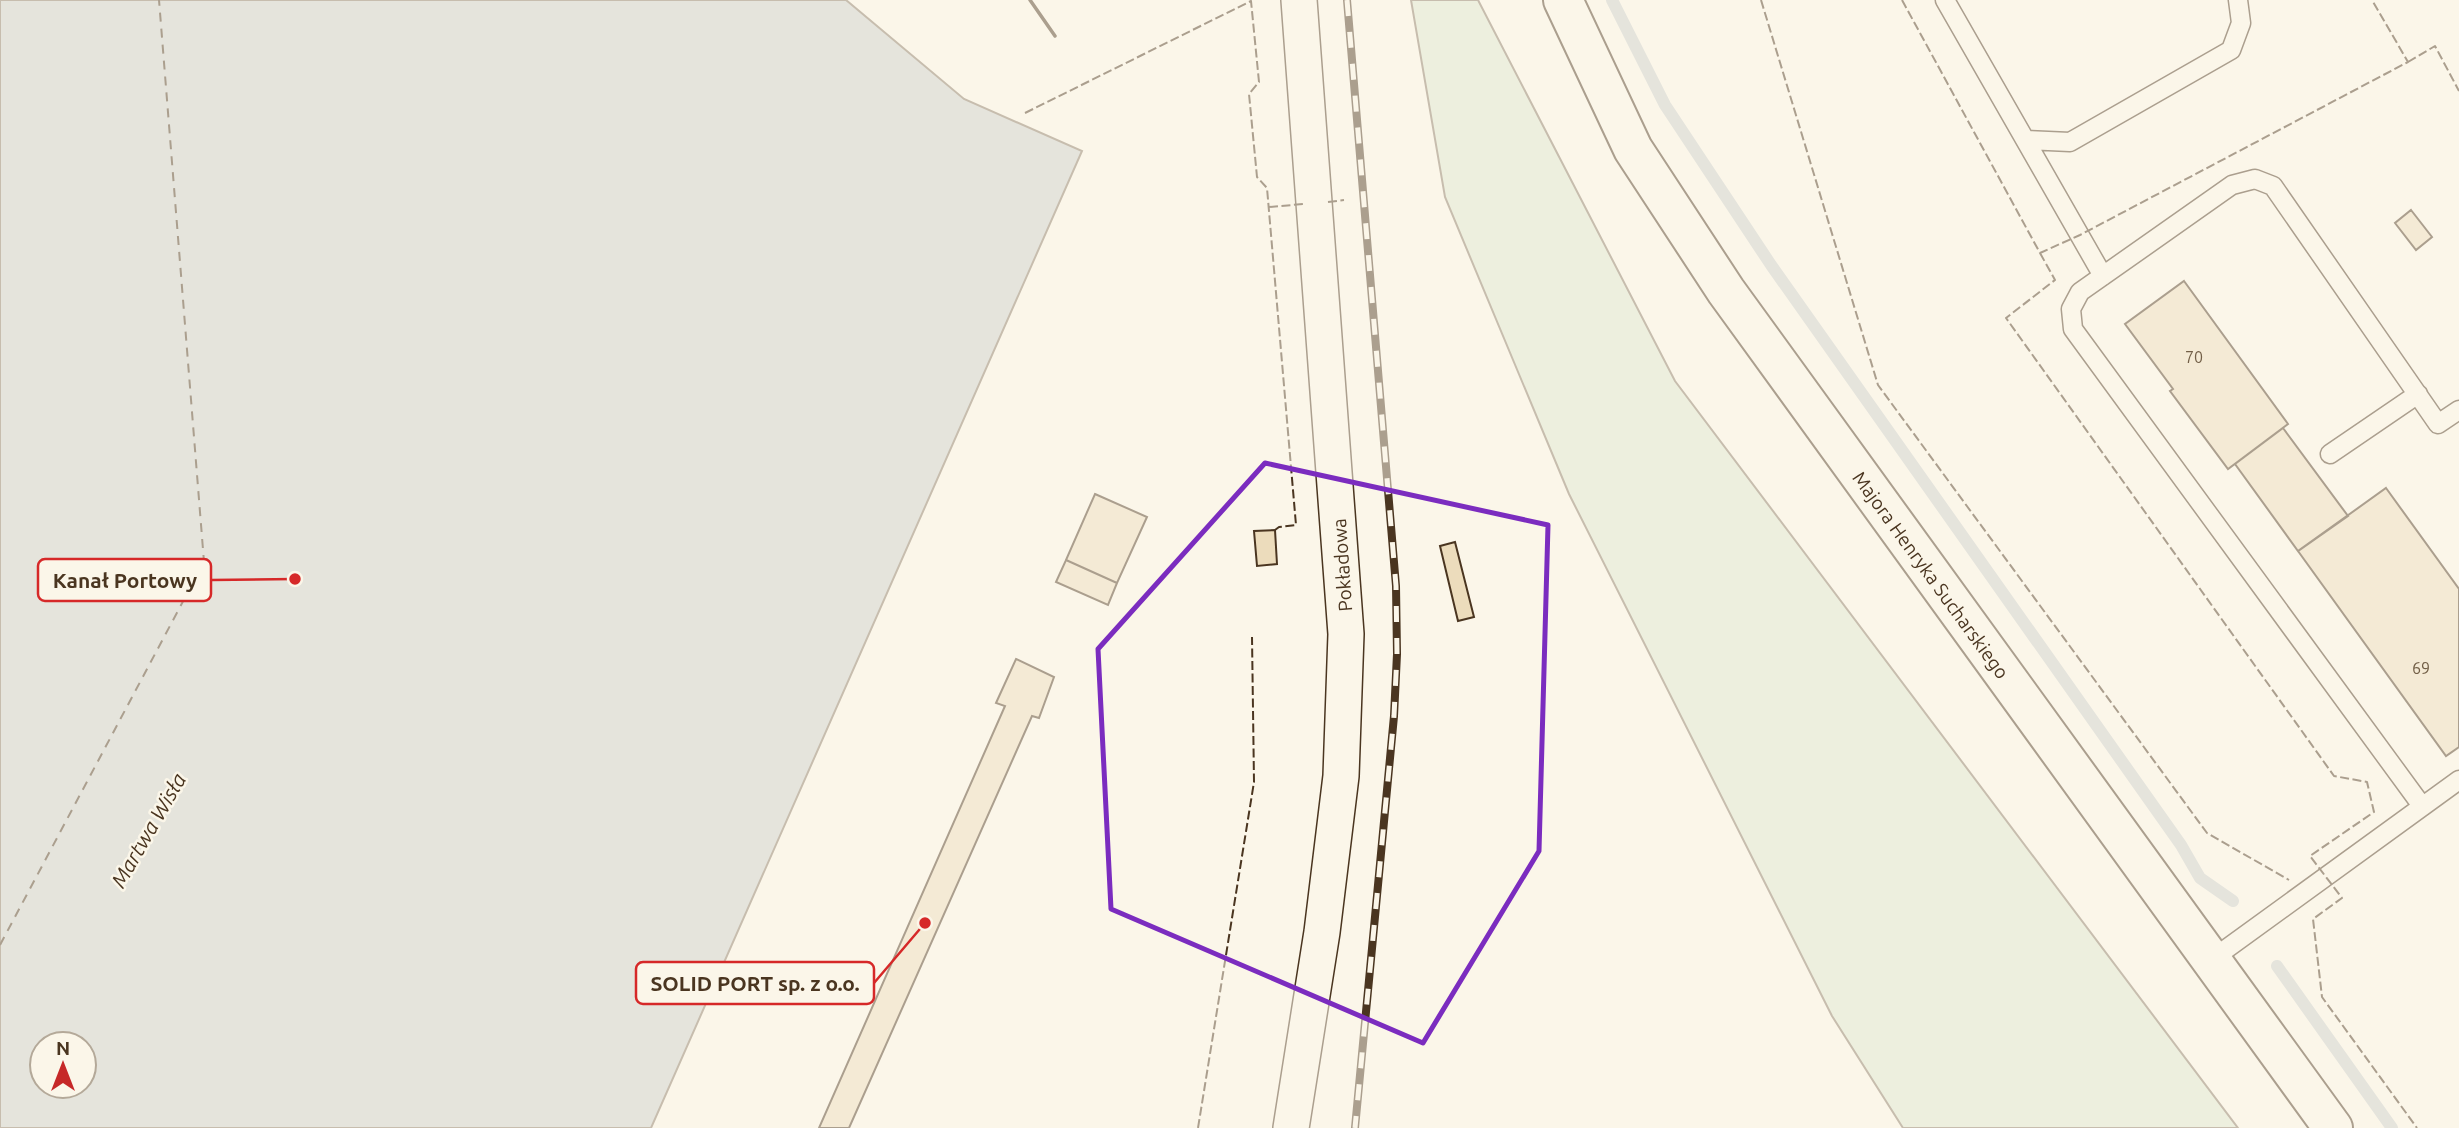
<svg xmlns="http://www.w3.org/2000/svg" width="2459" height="1128" font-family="Ubuntu,sans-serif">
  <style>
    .green { fill: #dce7d0; stroke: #887966; stroke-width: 2 }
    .water { fill: #c9cecd; stroke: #887966; stroke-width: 2; fill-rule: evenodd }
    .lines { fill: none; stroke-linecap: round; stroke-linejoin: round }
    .stream { stroke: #c9cecd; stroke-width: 12 }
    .ferry { stroke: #4a3520; stroke-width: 2; stroke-dasharray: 9 7; stroke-linecap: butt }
    .building { fill: #ecdcbc; stroke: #4a3520; stroke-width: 2 }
    .service-casing { stroke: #4a3520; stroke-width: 21 }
    .minor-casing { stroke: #4a3520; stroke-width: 38 }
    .trunk-casing { stroke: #4a3520; stroke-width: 42 }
    .service { stroke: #fbf6e9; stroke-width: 18 }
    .minor { stroke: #fbf6e9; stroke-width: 35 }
    .trunk { stroke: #fbf6e9; stroke-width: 38 }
    .rail-casing { stroke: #4a3520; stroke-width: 8 }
    .rail { stroke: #fbf6e9; stroke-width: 5; stroke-dasharray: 16; stroke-linecap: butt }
    .fence { stroke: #4a3520; stroke-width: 2; stroke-dasharray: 9 3.5; stroke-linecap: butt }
    .wall { stroke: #4a3520; stroke-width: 3.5 }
    .marked { fill: none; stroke: #7b2cbf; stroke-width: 5; stroke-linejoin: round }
    .labels { text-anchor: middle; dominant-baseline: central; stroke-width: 5; stroke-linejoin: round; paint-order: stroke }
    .number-label { font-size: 16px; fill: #725f47 }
    .street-label { font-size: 19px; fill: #4a3520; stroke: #fbf6e9 }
    .water-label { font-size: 21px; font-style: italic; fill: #4a3520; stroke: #fbf6e9 }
    .leader { fill: none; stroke: #d62828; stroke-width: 2.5 }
    .callout-dot { fill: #d62828; stroke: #fbf6e9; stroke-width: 2.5 }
    .callout { fill: #fbf6e9; stroke: #d62828; stroke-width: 2.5 }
    .callout-label { font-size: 21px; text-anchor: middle; font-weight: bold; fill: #4a3520 }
  </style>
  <rect width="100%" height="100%" fill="#fbf6e9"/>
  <path class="green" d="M1411,0H1478L1675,381L2238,1128H1903L1832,1016L1569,494L1445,197Z"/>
  <path class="water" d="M0,0H846L964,99L1082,151L651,1128H0ZM84,1044V1086H42V1044Z"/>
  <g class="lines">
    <path class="stream" d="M1612,0L1665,105L1771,265L2181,845L2200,878L2233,901
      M2277,966L2392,1128"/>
    <path class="ferry" d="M0,945L204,562L159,0"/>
  </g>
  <path class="building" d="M2411,210L2432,237L2416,250L2395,223Z
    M2184,281L2288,424L2228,469L2170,391L2173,389L2125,324Z
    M2283,428L2348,516L2298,551L2235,464Z
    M2386,488L2459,589V747L2446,756L2298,551Z
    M1095,494L1147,517L1117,583L1066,560Z
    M1275,530L1277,564L1257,566L1254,531Z
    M1455,542L1474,617L1458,621L1440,546Z
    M1066,560L1117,583L1108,605L1056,582Z
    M1016,659L1054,677L1039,718L1032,716L849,1128H819L1005,706L996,703Z"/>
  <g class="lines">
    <g class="service-casing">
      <path id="service" d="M1945,0L2103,276
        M2026,140L2070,142L2231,50L2241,23L2238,0
        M2330,454L2418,394
        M2422,806L2073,329L2071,309L2080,292L2232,185L2255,179L2273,186L2438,424L2459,410
        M2211,960L2459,780"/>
    </g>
    <g class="minor-casing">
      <path id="minor" d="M1291,1128L1322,932L1341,776L1346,634L1299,0"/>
    </g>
    <g class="trunk-casing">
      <path id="trunk" d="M1563,0L1633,149L1726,291L2333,1128"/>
    </g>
    <use href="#service" class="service"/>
    <use href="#minor" class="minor"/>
    <use href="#trunk" class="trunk"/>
    <g class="rail-casing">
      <path id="rail" d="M1347,0L1396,586L1397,654L1394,716L1355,1128"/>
    </g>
    <use href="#rail" class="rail"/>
    <path class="fence" d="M1761,0L1878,385L2207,833L2289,880
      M1902,0L2040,253L2080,235L2408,62L2372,0
      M2408,62L2435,46L2459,91
      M1025,113L1251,1L1259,82L1249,94L1257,177L1267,188L1296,525L1279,527L1275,530
      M1328,202L1344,200
      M1269,207L1304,204
      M2040,253L2055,280L2006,318L2334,776L2367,782L2374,812L2310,856L2342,898L2313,919L2322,997L2417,1128
      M1198,1128L1254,782L1252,637"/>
    <path class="wall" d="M1030,0L1055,36"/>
  </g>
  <path d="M0 0H2459V1128H0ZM1265,463L1548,525L1539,851L1423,1043L1111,909L1098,649Z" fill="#fbf6e9" fill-opacity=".55" fill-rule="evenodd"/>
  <path class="marked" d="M1265,463L1548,525L1539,851L1423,1043L1111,909L1098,649Z"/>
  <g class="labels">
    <g class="number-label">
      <text x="2194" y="357">70</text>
      <text x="2421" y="668">69</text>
    </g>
    <g class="street-label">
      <text transform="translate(1342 565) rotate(-94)">Pokładowa</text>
      <text transform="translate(1931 575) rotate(54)">Majora Henryka Sucharskiego</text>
    </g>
    <g class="water-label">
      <text transform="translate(148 830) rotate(-60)">Martwa Wisła</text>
    </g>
  </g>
  <path class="leader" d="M295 579L211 580M925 923L874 983"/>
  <g class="callout-dot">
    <circle cx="295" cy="579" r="7"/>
    <circle cx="925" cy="923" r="7"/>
  </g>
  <g class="callout">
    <rect x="38" y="559" width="173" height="42" rx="7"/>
    <rect x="636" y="962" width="238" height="42" rx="7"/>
  </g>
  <g class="callout-label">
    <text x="125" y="588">Kanał Portowy</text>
    <text x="755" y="991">SOLID PORT sp. z o.o.</text>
  </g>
  <g transform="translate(63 1065)"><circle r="33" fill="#fbf6e9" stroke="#b4a999" stroke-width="2"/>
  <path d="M0-5L12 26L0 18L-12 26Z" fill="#c62828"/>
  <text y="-10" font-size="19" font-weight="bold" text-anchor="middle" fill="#4a3520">N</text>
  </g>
</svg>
